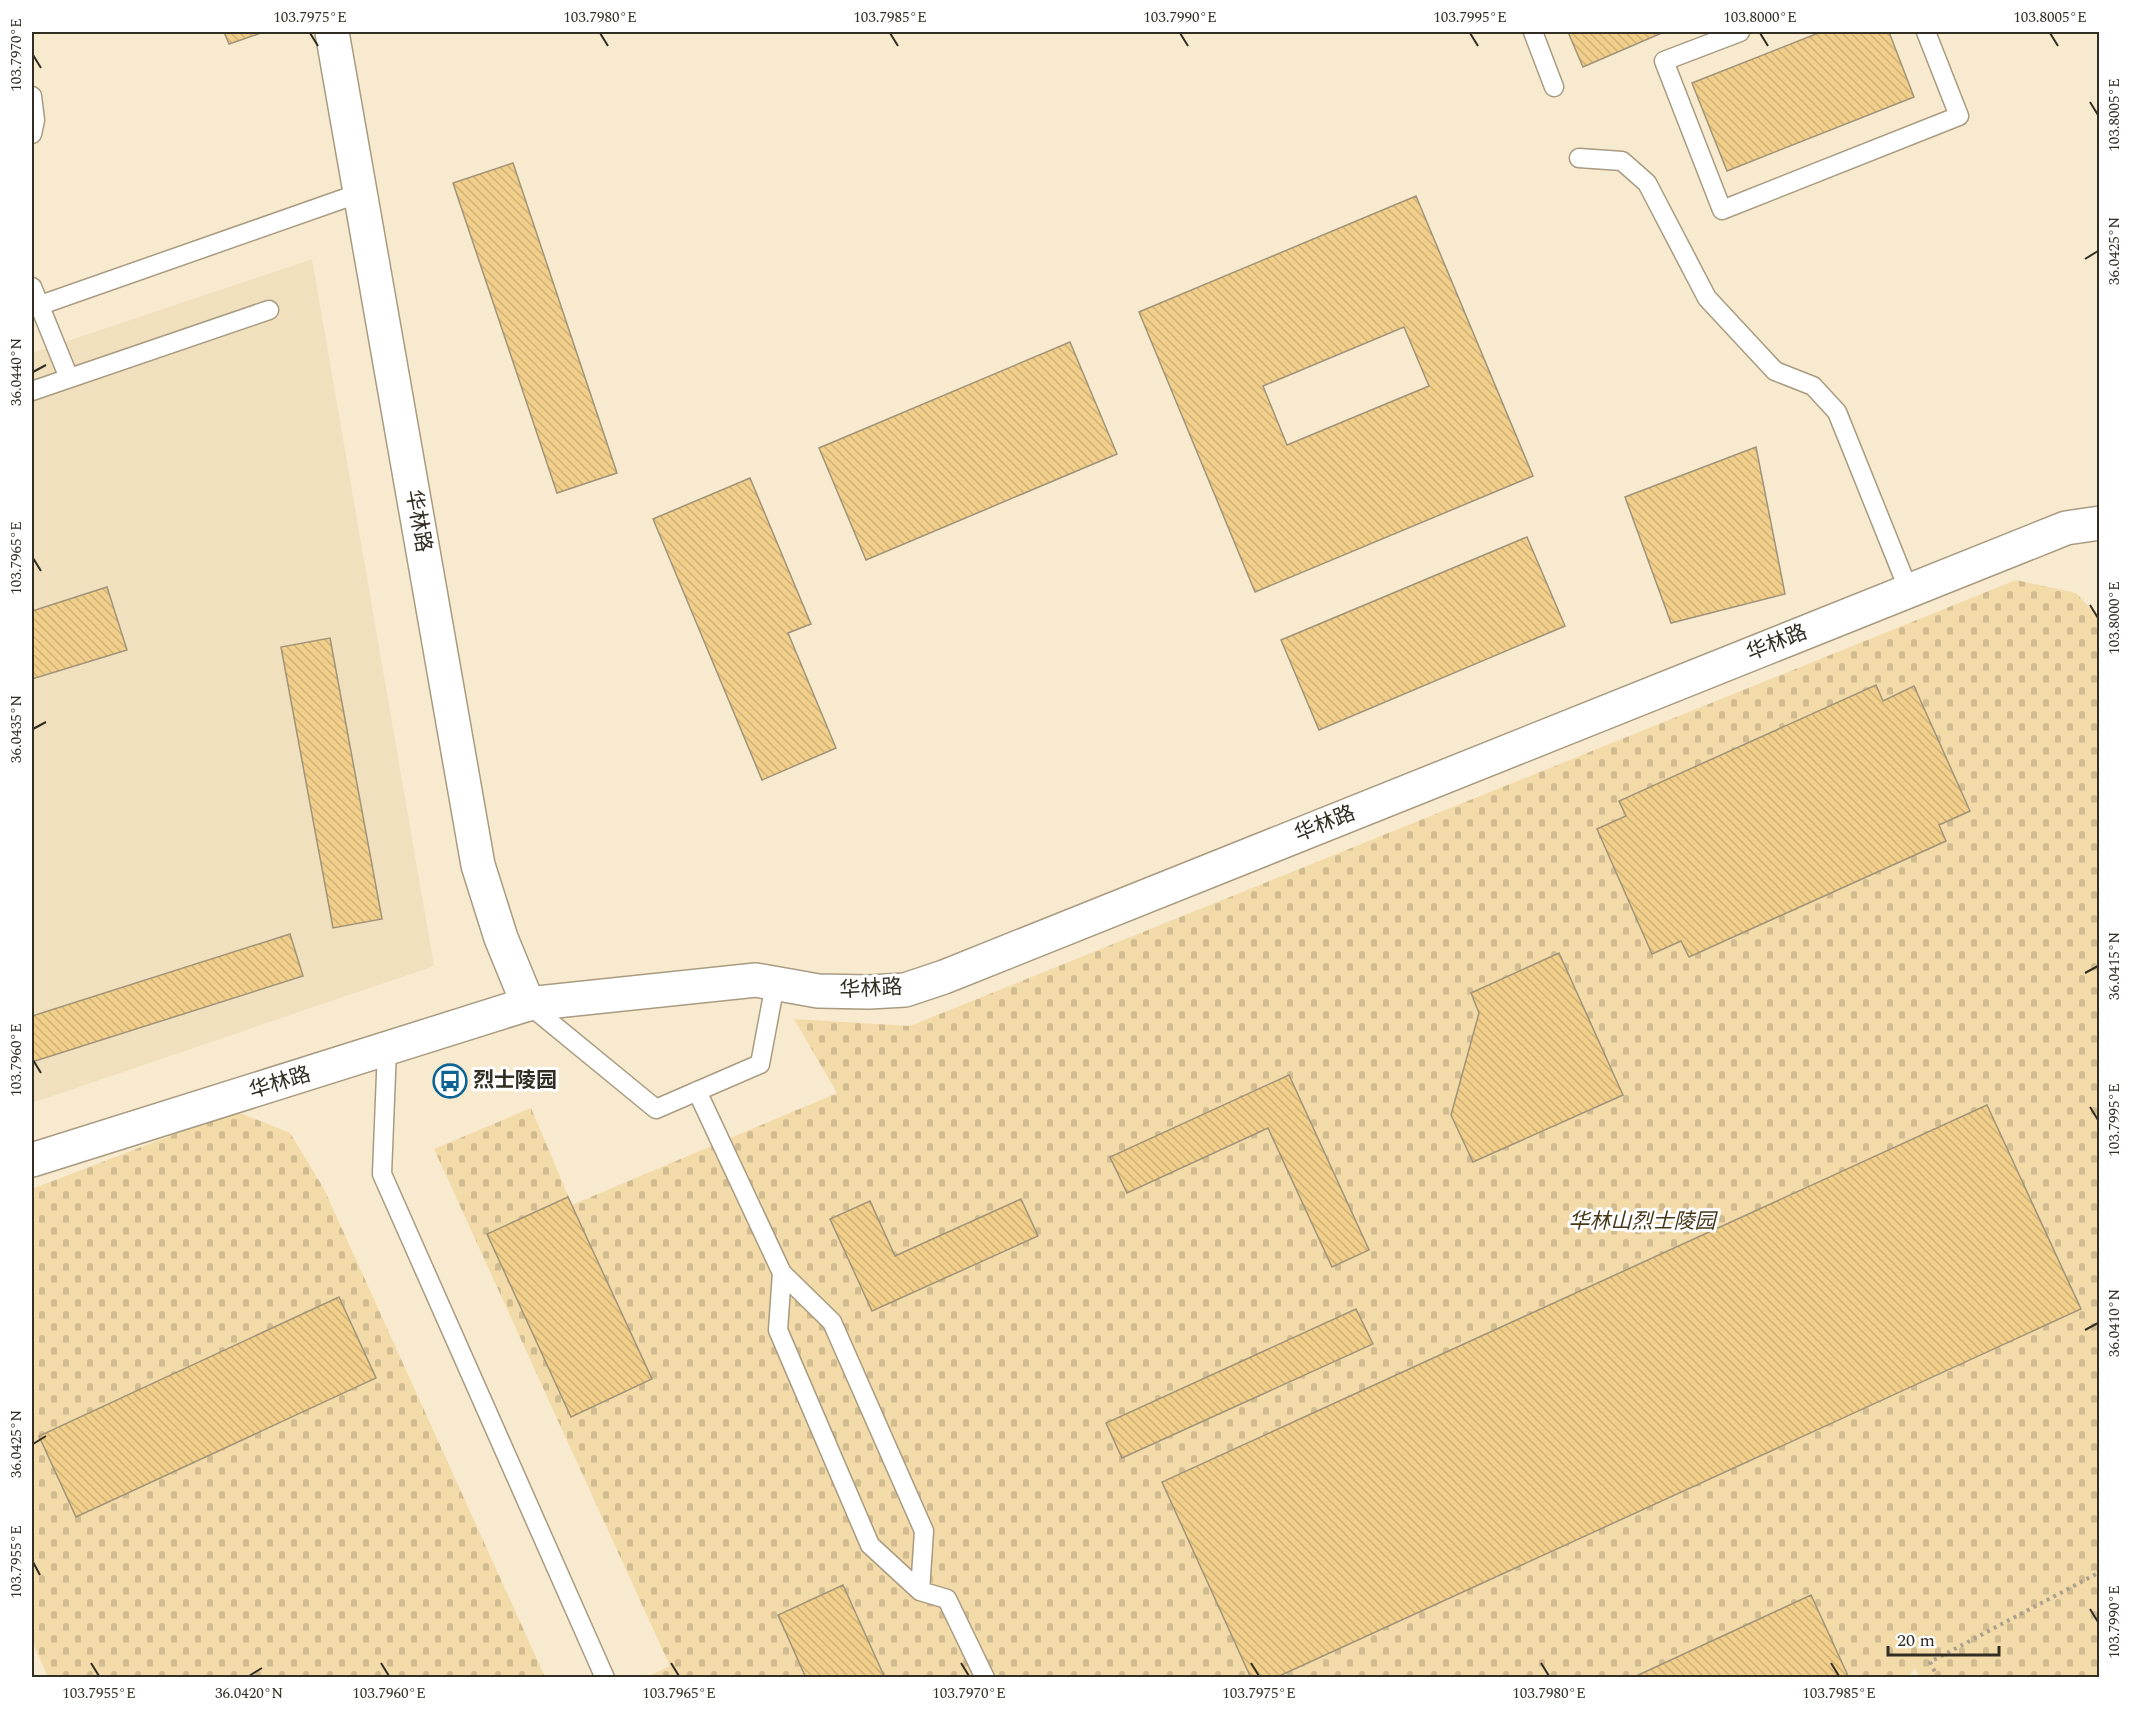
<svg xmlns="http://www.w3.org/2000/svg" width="2131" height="1709" font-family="Spectral,'Noto Sans SC',serif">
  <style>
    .built { fill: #f1e0bd }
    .cemetery { fill: url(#cemetery-stones) }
    .building { fill: url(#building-back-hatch); stroke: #a09379; stroke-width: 1.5; fill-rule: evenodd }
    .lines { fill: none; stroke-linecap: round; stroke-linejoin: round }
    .service-casing { stroke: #a89b81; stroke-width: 21 }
    .minor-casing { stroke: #a89b81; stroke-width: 36 }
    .tertiary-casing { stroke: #a89b81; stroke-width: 36 }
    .path { stroke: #aca28c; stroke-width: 4; stroke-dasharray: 3 4.5; stroke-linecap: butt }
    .service { stroke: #fff; stroke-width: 18 }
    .minor { stroke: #fff; stroke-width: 33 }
    .tertiary { stroke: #fff; stroke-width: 33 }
    .ticks { fill: none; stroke: #332e23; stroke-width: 2 }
    .labels { text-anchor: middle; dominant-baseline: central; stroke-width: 6; stroke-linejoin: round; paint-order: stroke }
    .street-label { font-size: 21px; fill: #332e23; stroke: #fff }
    .poi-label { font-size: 21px; font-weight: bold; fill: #332e23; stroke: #fff; text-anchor: start }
    .park-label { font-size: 21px; font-style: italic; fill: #463719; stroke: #fff }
    .neatline { fill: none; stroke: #332e23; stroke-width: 2 }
    .ticks-label { font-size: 15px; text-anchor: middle; fill: #332e23 }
  </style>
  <defs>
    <pattern id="cemetery-stones" width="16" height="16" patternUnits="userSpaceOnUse" patternTransform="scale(1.5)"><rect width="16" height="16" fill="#f3daa9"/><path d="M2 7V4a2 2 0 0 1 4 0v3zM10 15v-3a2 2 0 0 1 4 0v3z" fill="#d1bb91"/></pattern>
    <pattern id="building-back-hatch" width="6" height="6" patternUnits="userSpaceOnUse" patternTransform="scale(1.5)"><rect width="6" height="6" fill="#f1cf8a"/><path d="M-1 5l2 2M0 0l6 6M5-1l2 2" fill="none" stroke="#cfb277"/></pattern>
  </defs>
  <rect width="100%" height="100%" fill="#f8eace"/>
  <path class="built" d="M312,259L434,966L32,1103V353Z"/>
  <path class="cemetery" d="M2016,580L2076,593L2099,618V1677L1920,1678L1915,1668L1907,1678L647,1677L670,1666L434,1149L531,1108L572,1205L837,1093L794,1019L910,1026Z
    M235,1111L290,1133L324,1189L545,1677H48L32,1641V1189Z"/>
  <path class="building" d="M224,32H260L261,33L229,44Z
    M1568,32H1664L1583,67Z
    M1821,32H1889L1914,97L1727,171L1692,83Z
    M513,163L617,473L557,493L453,183Z
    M1416,196L1533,476L1255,592L1139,312ZM1404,327L1429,386L1287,445L1263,386Z
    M1070,342L1117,454L866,560L819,448Z
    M1756,447L1785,594L1671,623L1625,497Z
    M750,478L811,624L788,633L836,748L762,780L653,519Z
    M1527,537L1565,626L1319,730L1281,640Z
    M107,587L127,650L32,679V611Z
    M330,638L382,919L333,928L281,647Z
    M1876,685L1883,701L1914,686L1970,811L1939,825L1946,841L1689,957L1681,941L1652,954L1597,829L1626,816L1619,801Z
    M290,934L303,976L32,1062V1016Z
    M1559,953L1623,1095L1473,1162L1451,1115L1479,1013L1471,993Z
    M1289,1075L1369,1250L1332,1267L1268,1128L1127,1193L1110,1157Z
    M1987,1105L2081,1309L1275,1678H1251L1162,1482Z
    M568,1197L652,1379L571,1417L487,1234Z
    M1021,1199L1038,1236L872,1311L830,1219L870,1201L895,1256Z
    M339,1297L376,1378L76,1517L39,1436Z
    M1356,1309L1373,1344L1122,1458L1106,1423Z
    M843,1585L885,1678H806L778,1615Z
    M1811,1595L1849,1678H1632Z"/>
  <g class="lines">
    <g class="service-casing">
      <path id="service" d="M1533,32L1554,87
        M1740,32L1664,61L1722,210L1959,116L1926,32
        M32,96L35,120L32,134
        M1579,158L1622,161L1647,183L1707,298L1775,371L1813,386L1837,412L1909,591
        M32,287L69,378
        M32,308L360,193
        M32,391L269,310
        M528,1004L656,1109L760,1064L775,984
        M387,1049L382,1174L605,1678
        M697,1091L782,1273L832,1322L924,1531L920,1591
        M782,1273L778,1330L870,1545L920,1591L947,1599L985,1678"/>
    </g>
    <g class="minor-casing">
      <path id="minor" d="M32,1160L528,1004"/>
    </g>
    <g class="tertiary-casing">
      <path id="tertiary" d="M332,32L478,865L501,938L528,1004L756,980L818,991L869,992L905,990L944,977L2066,528L2100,523"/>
    </g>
    <path class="path" d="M1938,1678L1930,1662L2100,1572"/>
    <use href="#service" class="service"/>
    <use href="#minor" class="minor"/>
    <use href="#tertiary" class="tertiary"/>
  </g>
  <path class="ticks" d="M310,33L318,46M600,33L608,46M890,33L898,46M1180,33L1188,46M1470,33L1478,46M1760,33L1768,46M2050,33L2058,46M33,55L41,68M2090,102L2098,115M2085,259L2098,251M33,372L46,365M33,558L41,571M2090,605L2098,618M33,729L46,722M2085,973L2098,966M33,1060L41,1073M2090,1107L2098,1120M2085,1330L2098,1323M33,1444L46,1436M33,1562L40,1575M2090,1609L2098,1622M91,1663L99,1676M381,1663L389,1676M671,1663L679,1676M961,1663L969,1676M1251,1663L1259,1676M1541,1663L1549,1676M1831,1663L1839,1676M249,1676L262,1668"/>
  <defs>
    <g id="bus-ring" transform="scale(1.725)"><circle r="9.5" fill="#fff" stroke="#0c6394" stroke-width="1.5"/><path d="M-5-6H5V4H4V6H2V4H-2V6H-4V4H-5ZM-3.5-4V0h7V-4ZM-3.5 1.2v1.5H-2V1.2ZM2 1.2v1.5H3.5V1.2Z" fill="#0c6394"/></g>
  </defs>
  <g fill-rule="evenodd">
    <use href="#bus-ring" x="450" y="1081"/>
  </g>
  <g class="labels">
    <g class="street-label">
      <text transform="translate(418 521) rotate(80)">华林路</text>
      <text transform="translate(1777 643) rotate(-22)">华林路</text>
      <text transform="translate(1325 824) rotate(-22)">华林路</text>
      <text transform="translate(871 989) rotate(-3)">华林路</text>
      <text transform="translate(280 1083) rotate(-17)">华林路</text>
    </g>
    <g class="poi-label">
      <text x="473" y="1081">烈士陵园</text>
    </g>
    <g class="park-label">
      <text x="1642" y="1222">华林山烈士陵园</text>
    </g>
  </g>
  <rect width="2131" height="1709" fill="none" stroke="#ffffff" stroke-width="66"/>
  <path d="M1888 1646v9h111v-9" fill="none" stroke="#332e23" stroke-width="3"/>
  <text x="1897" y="1646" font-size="18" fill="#332e23" stroke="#ffffff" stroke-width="4.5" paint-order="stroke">20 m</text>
  <rect x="33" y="33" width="2065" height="1643" class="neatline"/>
  <g class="ticks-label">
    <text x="310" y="22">103.7975°E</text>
    <text x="600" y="22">103.7980°E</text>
    <text x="890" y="22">103.7985°E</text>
    <text x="1180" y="22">103.7990°E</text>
    <text x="1470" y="22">103.7995°E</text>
    <text x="1760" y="22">103.8000°E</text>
    <text x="2050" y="22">103.8005°E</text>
    <text transform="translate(16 55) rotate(-90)" y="5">103.7970°E</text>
    <text transform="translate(2114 115) rotate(-90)" y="5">103.8005°E</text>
    <text transform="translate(2114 251) rotate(-90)" y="5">36.0425°N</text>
    <text transform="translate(16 372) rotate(-90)" y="5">36.0440°N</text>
    <text transform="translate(16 558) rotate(-90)" y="5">103.7965°E</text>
    <text transform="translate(2114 618) rotate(-90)" y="5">103.8000°E</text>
    <text transform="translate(16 729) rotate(-90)" y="5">36.0435°N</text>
    <text transform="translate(2114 966) rotate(-90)" y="5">36.0415°N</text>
    <text transform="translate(16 1060) rotate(-90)" y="5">103.7960°E</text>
    <text transform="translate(2114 1120) rotate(-90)" y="5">103.7995°E</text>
    <text transform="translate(2114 1323) rotate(-90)" y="5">36.0410°N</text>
    <text transform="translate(16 1444) rotate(-90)" y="5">36.0425°N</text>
    <text transform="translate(16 1562) rotate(-90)" y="5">103.7955°E</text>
    <text transform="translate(2114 1622) rotate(-90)" y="5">103.7990°E</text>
    <text x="99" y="1698">103.7955°E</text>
    <text x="249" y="1698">36.0420°N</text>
    <text x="389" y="1698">103.7960°E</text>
    <text x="679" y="1698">103.7965°E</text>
    <text x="969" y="1698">103.7970°E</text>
    <text x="1259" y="1698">103.7975°E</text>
    <text x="1549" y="1698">103.7980°E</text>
    <text x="1839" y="1698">103.7985°E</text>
  </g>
</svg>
